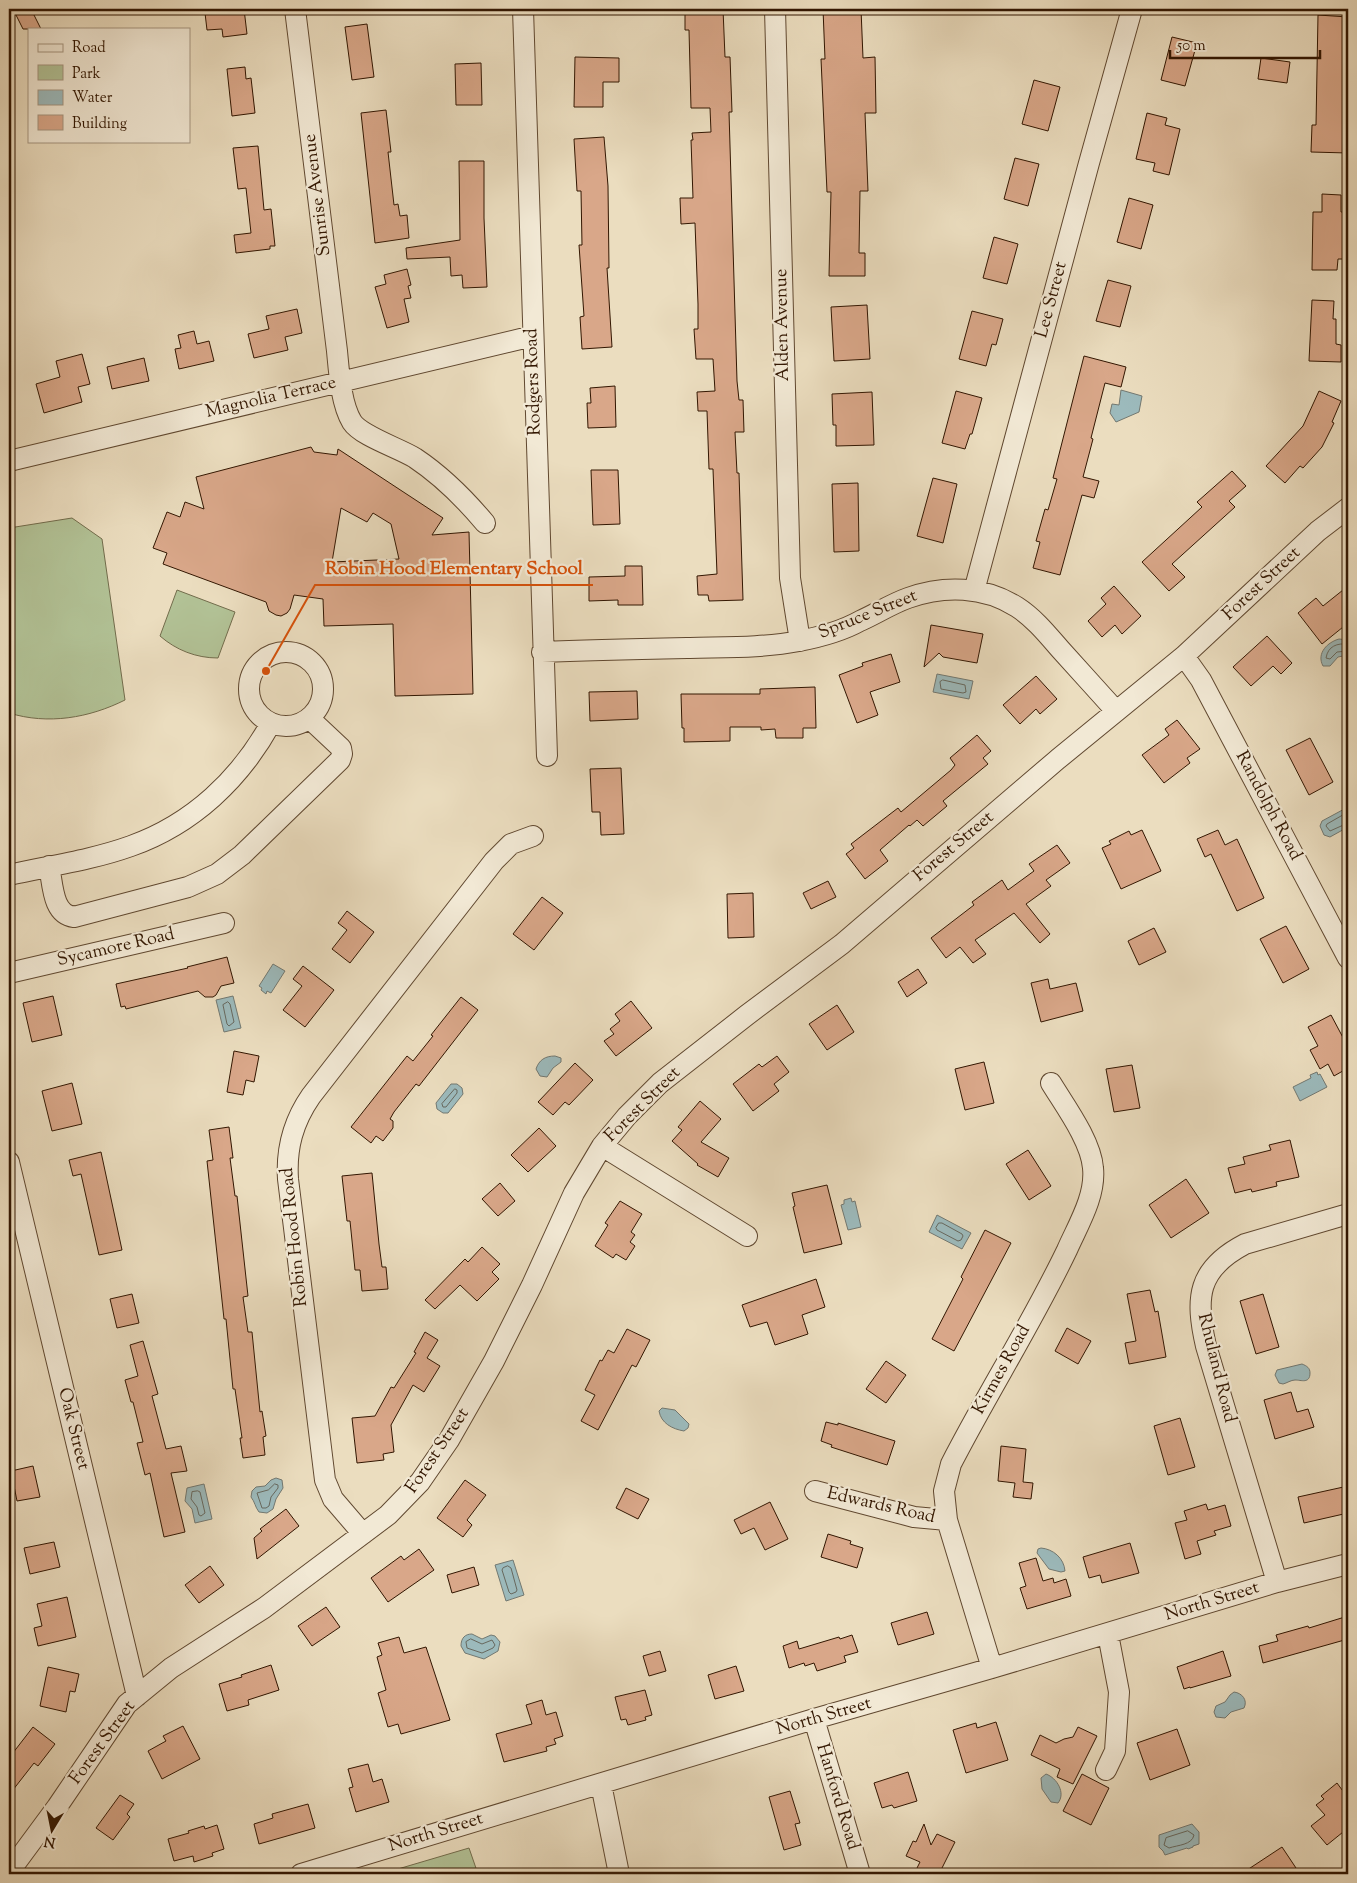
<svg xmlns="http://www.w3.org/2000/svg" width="1357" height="1883" font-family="'Sorts Mill Goudy',serif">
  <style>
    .green { fill: #b2c296; stroke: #726c4c }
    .water { fill: #9cbabc; stroke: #727871 }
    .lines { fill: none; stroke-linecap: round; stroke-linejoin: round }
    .shore { stroke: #67685e; stroke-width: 1 }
    .building { fill: #d9a789; stroke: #321601; fill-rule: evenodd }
    .minor-casing { stroke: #604830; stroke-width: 22 }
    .minor { stroke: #f2e9d5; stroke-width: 20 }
    .labels { text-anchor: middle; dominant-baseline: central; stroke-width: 4.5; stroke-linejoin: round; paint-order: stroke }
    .street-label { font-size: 18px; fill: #321601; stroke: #f2e9d5 }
    .leader { fill: none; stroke: #d6520b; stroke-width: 2 }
    .callout-dot { fill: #d6520b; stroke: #f2e9d5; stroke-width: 2 }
    .callout-label { font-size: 19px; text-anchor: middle; font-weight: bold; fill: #d6520b; stroke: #f2e9d5; stroke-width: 4.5; stroke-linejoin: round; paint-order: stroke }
  </style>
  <rect width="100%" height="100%" fill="#ebddbf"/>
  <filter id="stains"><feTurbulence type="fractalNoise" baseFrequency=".004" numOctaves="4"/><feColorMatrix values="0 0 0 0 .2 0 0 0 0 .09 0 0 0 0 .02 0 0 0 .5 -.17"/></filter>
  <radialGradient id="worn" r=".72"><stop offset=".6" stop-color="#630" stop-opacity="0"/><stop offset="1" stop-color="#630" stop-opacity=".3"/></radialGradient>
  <path class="green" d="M72,518L102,539L125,700C89,718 48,725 9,713V528Z
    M177,590L235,612L218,658C196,658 176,650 160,636Z
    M469,1848L478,1874H381Z"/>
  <path class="water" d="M1121,390L1142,396L1139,412L1116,422L1110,413L1112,404L1119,405Z
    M1339,639L1348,640V655L1338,657L1330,666H1323C1316,653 1328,642 1339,639Z
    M937,674L973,681L969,699L933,692Z
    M1348,807V827L1330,837L1324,835L1320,826L1322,821Z
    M273,964L285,971L271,993L267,991L266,994L261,990L262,988L259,986Z
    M233,996L241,1028L224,1032L216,1000Z
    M555,1056L561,1058V1062L553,1068L547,1077L540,1076L536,1069C539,1060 545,1056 555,1056Z
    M1317,1072L1318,1075L1320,1074L1327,1087L1300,1101L1293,1087L1311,1078L1310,1075Z
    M451,1084H457L462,1088L463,1094L448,1113H443L437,1109L436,1103Z
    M851,1198L852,1202L855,1201L861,1227L848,1230L841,1205L844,1204V1200Z
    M937,1215L971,1233L962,1249L929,1232Z
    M1302,1364C1307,1366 1310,1368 1310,1373C1310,1384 1301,1380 1295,1380C1291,1380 1287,1383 1283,1384L1279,1383L1275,1375L1277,1370Z
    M662,1408L675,1410L689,1424L688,1428L684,1431C672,1429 661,1423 659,1411Z
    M276,1478L282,1480L283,1488L276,1499L273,1509L267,1513L259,1512C255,1507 255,1502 251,1497L252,1491L256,1487L265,1486L271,1480Z
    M204,1484L212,1519L195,1523L192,1509L185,1501L187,1488Z
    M1041,1548C1053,1549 1064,1558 1065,1571L1061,1572L1049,1569L1037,1553L1038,1549Z
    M513,1560L524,1595L506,1601L495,1565Z
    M472,1634L482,1639L491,1635L495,1636L500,1642L498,1651L484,1659L465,1653L461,1646C461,1638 465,1634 472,1634Z
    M1234,1692C1242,1693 1248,1700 1244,1708L1231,1712L1225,1718L1216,1717L1214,1712L1216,1706L1225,1702L1230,1695Z
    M1046,1774C1057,1778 1066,1793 1058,1803L1051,1802L1042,1789L1041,1778Z
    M1192,1824L1199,1832V1844L1193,1846V1847L1188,1849L1187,1848L1165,1855L1163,1851L1159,1847V1835Z"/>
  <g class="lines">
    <path class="shore" d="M1348,644C1337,643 1328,646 1326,658L1330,659L1337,652L1348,651
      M943,680L965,685L966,692L963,693L941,689L940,682Z
      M1348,812L1327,824L1326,826L1330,831L1348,823
      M228,1002L230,1004L234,1022L229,1026L227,1024L223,1005Z
      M455,1089L457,1090V1093L446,1107H443L442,1104Z
      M939,1223H942L962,1234L963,1236L961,1240L958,1241L937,1230L936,1228Z
      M275,1484L278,1485V1488L271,1497L269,1506L266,1508H262L257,1493L268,1490Z
      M198,1491L200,1492L205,1513L201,1516L199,1515L197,1507L191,1499L192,1492Z
      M508,1566L511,1568L517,1590L516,1592L511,1594L509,1592L502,1570L503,1568Z
      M471,1639L482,1644L492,1640L495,1645L493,1648L482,1653L467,1648L466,1642Z
      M1188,1831L1194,1835C1192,1845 1178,1845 1169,1848L1164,1845L1166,1838Z"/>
  </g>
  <path class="building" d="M13,9H31L41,29H23Z
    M220,9H244L247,34L223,37L222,29L207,30L205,13L221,11Z
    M685,9H723L725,57H730L732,112H729L737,381L739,400H743L744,432H735L737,473H739L743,600L709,601L708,595H698L697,576L717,574L713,469H709L707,411H698L697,392L715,391L713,359H696L694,329H698V304L695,223L681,224L680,198H693L691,140H693L692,133L711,132L710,108H691L689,30H685Z
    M823,9H861L863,58L875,57L876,113H865L868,191H860L859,253H865V276H829L831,192H827L821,59H825Z
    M1318,15L1348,17V68H1346L1344,109H1348V153L1311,152L1312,125H1316Z
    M367,24L374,77L352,80L345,27Z
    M1172,37L1197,43L1185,86L1161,80Z
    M575,57L619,58V82H603V107H574Z
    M1261,58L1290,62L1287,83L1258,79Z
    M481,63L482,105H456L455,64Z
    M245,67L246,79L251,78L255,113L232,116L227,69Z
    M1034,80L1060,87L1048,131L1022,124Z
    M386,110L391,152H388L394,205L398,204L400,216L407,215L409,238L375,243L361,113Z
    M1147,113L1167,118L1165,125L1180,129L1169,175L1153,171L1155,163L1136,159Z
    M604,137L608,186L609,268H607L612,347L582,349L580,317L584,316L579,245H582L581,191H577L574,139Z
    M258,146L264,210L271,209L275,246H270V249L236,253L234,235L251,233L246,188L238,189L233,148Z
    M1015,158L1039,164L1028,206L1004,199Z
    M459,161H484V218L487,287L463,288L462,275L451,276L450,257L407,259L406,248L460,240Z
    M1322,194L1341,195V212H1348V238L1344,237L1343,259H1338L1337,270H1312L1313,212H1322Z
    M1129,198L1153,205L1141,249L1117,242Z
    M994,237L1018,244L1007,284L983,278Z
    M407,269L411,285L408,286L411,298L404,299L409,322L387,328L375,287L386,284L384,275Z
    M1108,280L1131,286L1120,327L1096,321Z
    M1312,300L1334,301L1333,319H1336V344L1341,345V362L1309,361Z
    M867,305L870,359L834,361L831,307Z
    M297,309L302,333L285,337L288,350L254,358L248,334L269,329L266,316Z
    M972,311L1003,319L996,345L992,344L986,366L959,359Z
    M194,331L197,344L209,341L214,361L179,369L175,349L181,348L178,335Z
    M82,354L90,384L78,387L82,402L44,413L36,384L60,377L56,361Z
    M1084,356L1126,367L1121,387L1105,383L1091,438L1093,439L1083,477L1099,481L1094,498L1082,495L1060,575L1033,568L1040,542L1036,541L1045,509L1048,510L1057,479L1053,478Z
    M144,358L149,381L112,389L107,367Z
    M615,386L616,427L588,428L587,403H591L590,388Z
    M956,391L982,398L972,434H970L965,449L942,443Z
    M1319,391L1341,401L1332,422L1334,423L1322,447L1303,468L1300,466L1285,483L1266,466L1303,426Z
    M872,392L874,445L836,446V425H833L832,394Z
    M311,447L314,452L337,455L338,449L443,518L432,535L469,532L473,694L395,696L393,624L324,626L323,599L294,595L290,609L287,613L281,616L276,615L269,611L266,602L163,564L167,553L153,548L167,512L180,517L185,502L204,509L196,477ZM341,508L367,522L373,513L391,524L399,559L332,562Z
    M591,470H618L620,524L593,525Z
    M1232,471L1246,486L1229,501L1235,507L1172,564L1185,577L1169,591L1142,562L1202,507L1197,502Z
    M933,478L957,484L943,543L917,536Z
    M858,483L859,551L834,552L832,484Z
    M625,566H642L643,605H618V600L589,601V577L625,576Z
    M1114,586L1141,616L1122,634L1115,625L1102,637L1088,621L1106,604L1101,598Z
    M1348,586V623L1322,644L1298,613L1316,598L1323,606Z
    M931,625L983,634L977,663L943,657L939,653L924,667Z
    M1267,636L1292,663L1281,674L1273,666L1251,686L1233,667Z
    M891,654L900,682L870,692L878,715L857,723L839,675L863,666L862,663Z
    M1036,676L1057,699L1040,714L1036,709L1020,724L1003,705Z
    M815,687L816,728H803V738H776L775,729L761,730V727H730V741L684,742V728H682L681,694H760V689Z
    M637,691L638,719L590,721L589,692Z
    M1177,720L1200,749L1187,758L1190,763L1164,783L1142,755L1169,735L1165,729Z
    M977,735L991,751L983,758L988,764L943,801L947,806L923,826L917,820L910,826L909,825L880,850L888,861L865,879L846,854L854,848L851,844L898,808L901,812L951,770L955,765L950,758Z
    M1310,738L1333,782L1309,795L1286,750Z
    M621,768L624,834L601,835L600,812H592L590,769Z
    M1142,830L1161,871L1121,889L1102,848L1111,844L1109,841L1129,831L1131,835Z
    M1218,830L1225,845L1237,839L1264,898L1237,911L1211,854L1205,857L1197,839Z
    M1057,845L1070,863L1046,880L1051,886L1026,904L1050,934L1040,943L1014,913L975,940L986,954L973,963L960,947L946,958L931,938L974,905L972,902L1002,880L1008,890L1034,871L1029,864Z
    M828,881L836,897L811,909L803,893Z
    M753,893L754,937L728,938L727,894Z
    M542,897L563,913L534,950L513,934Z
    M347,911L374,932L350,963L332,949L347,930L338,923Z
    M1286,926L1309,969L1283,983L1260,939Z
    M1154,928L1166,952L1139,965L1128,941Z
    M227,957L234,983L221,986L216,995L213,997H205L198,991L126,1009L125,1006L121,1007L116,984L188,968L187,967Z
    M303,966L334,990L305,1027L283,1010L302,986L293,979Z
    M918,969L927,983L907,997L898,982Z
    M1048,979L1050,989L1076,983L1083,1011L1041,1022L1031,983Z
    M53,996L62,1035L32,1042L23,1003Z
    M461,997L478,1010L419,1086L416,1084L394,1112L390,1119L393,1121V1128L383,1141L376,1136L371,1143L351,1127L407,1056L413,1061L433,1036L431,1035Z
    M631,1001L652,1028L616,1056L604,1041L614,1034L610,1029L620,1021L615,1014Z
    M837,1005L854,1032L827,1050L809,1024Z
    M1331,1015L1348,1047V1068L1334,1076L1328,1064L1320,1069L1310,1050L1318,1046L1308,1027Z
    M234,1051L259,1056L254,1082L246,1080L243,1095L227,1092Z
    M777,1056L789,1072L774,1084L779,1091L753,1111L733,1084L759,1064L762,1067Z
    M984,1062L994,1103L965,1110L955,1069Z
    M575,1063L593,1080L569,1105L565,1102L553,1115L538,1102Z
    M1132,1065L1140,1108L1114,1112L1106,1069Z
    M72,1083L82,1124L52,1131L42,1091Z
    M700,1101L721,1119L701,1142L729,1158L718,1177L697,1165L698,1164L672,1141L682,1130L678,1127Z
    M229,1127L233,1158H230L235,1196H237L248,1296L243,1297L248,1332H252L260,1412L262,1411L266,1436L263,1437L265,1455L243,1458L240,1438H242L235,1389H233L226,1319H224L207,1161L213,1160L209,1130Z
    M539,1128L556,1146L528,1172L511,1155Z
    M1290,1140L1299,1177L1276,1182L1277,1186L1252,1192L1251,1189L1235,1193L1228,1168L1245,1164L1243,1157L1271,1150L1269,1145Z
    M1028,1150L1051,1186L1029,1200L1006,1164Z
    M101,1152L122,1250L99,1255L81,1174L73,1176L69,1160Z
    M372,1173L379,1244L382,1267H386L388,1289L362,1291L360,1270H355L350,1221H347L342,1176Z
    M1186,1179L1209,1213L1171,1238L1149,1205Z
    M500,1183L515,1201L498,1216L482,1199Z
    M827,1185L842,1244L804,1253L793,1207L795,1206L792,1193Z
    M620,1201L642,1214L631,1232L635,1235L630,1242L635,1246L626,1260L616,1254L613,1258L595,1246L608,1225L605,1223Z
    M985,1230L1011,1243L954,1351L932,1339L963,1279L961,1277Z
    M482,1247L500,1264L492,1272L499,1279L477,1301L460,1285L435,1309L425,1300L465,1259L468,1262Z
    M816,1279L825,1307L802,1315L808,1334L775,1345L767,1322L750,1327L742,1305Z
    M1150,1290L1155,1312L1158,1311L1166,1357L1129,1364L1125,1343L1136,1341L1127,1294Z
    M132,1294L139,1323L117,1328L110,1299Z
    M1263,1294L1279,1347L1256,1354L1240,1301Z
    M1067,1328L1091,1341L1078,1364L1055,1351Z
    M627,1329L650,1340L636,1367L632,1365L598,1430L581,1421L595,1395L585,1390L600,1360L602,1361L608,1350L614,1353Z
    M425,1332L438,1340L427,1358L440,1366L424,1392L413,1385L391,1425L394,1452L383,1454L384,1460L357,1463L352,1418L375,1416L391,1387L394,1388L416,1353L414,1352Z
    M143,1341L158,1394L152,1396L166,1449L181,1446L187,1471L171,1473L185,1532L164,1537L150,1473L145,1475L137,1443L143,1442L133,1402H131L125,1380L138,1376L130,1345Z
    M886,1361L906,1375L886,1403L866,1389Z
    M1291,1392L1297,1412L1308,1409L1314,1427L1275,1439L1264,1400Z
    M1180,1418L1195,1467L1168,1475L1154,1426Z
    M826,1422L838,1425V1423L895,1441L887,1465L831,1447L832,1445L821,1441Z
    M1001,1446L1026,1449L1023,1482L1033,1483L1031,1499L1013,1497L1015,1483L998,1481Z
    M33,1466L40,1497L17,1501L11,1471Z
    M465,1480L486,1495L467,1520L472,1525L463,1537L437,1518Z
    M1348,1486V1513L1304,1523L1298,1497Z
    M626,1488L649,1499L638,1519L616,1508Z
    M770,1502L788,1539L765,1550L754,1528L741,1534L734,1520Z
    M1206,1504L1208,1510L1225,1505L1231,1526L1214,1531L1216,1535L1197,1541L1201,1554L1185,1559L1175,1523L1187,1520L1184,1511Z
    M286,1509L299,1526L257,1559L254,1538L262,1531L260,1529Z
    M828,1534L851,1541L850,1544L863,1548L857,1568L821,1557Z
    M54,1542L60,1567L30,1574L24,1548Z
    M1130,1543L1139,1573L1102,1583L1100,1575L1089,1578L1083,1557Z
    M419,1549L434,1570L388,1602L371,1578L401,1556L404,1560Z
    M1036,1558L1043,1581L1053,1578L1054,1583L1066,1579L1071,1596L1027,1609L1020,1588L1026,1586L1019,1563Z
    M210,1566L224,1585L199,1603L185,1585Z
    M474,1567L479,1585L452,1593L447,1575Z
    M67,1597L76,1637L38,1646L34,1628L42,1626L37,1604Z
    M326,1607L340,1627L312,1646L298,1626Z
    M927,1612L934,1634L898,1645L891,1623Z
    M1348,1616V1639L1263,1663L1259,1646L1278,1641L1276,1635L1308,1626L1309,1628Z
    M852,1635L858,1652L844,1656L846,1662L817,1671L814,1663L805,1666L804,1663L789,1668L783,1646L797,1641L799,1649L839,1637L840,1639Z
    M399,1637L404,1653L426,1647L450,1720L401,1734L398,1724L388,1727L378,1693L386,1690L377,1657L382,1655L378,1643Z
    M660,1651L666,1671L649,1676L643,1656Z
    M1223,1651L1231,1676L1190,1688V1687L1184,1689L1177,1667Z
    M271,1665L279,1690L248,1700L249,1705L227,1711L219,1684L242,1677L241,1675Z
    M736,1666L744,1691L715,1699L708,1675Z
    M48,1667L79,1674L75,1692L70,1691L66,1712L40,1706Z
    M645,1690L652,1715L645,1717L646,1720L628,1725L626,1719L621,1720L615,1697Z
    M542,1700L546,1715L556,1712L563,1736L554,1739L556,1744L546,1747L547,1751L504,1762L496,1734L532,1724L526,1705Z
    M996,1722L1008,1760L966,1773L953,1730L976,1723L977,1728Z
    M183,1726L200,1759L162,1779L148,1751L166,1741L163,1736Z
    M33,1727L55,1744L38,1766L34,1763L9,1795V1758Z
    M1078,1727L1097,1736L1073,1784L1057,1777L1060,1769L1031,1755L1040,1735L1056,1743L1064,1739L1073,1737Z
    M1177,1729L1190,1765L1150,1780L1137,1743Z
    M368,1764L373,1782L382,1779L389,1802L356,1812L349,1788L353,1787L348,1769Z
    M908,1772L917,1801L894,1808L892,1805L882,1808L874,1783Z
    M1082,1774L1109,1788L1091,1825L1063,1811Z
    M1337,1783L1348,1798V1828L1327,1845L1311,1826L1325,1815L1316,1805L1324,1799L1321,1796Z
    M790,1791L800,1823L795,1824L801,1845L784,1850L769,1797Z
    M120,1795L134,1804L127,1814L130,1817L113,1840L96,1828Z
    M308,1804L315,1828L259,1844L254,1824L273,1818L272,1814Z
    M924,1824L931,1845L937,1834L955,1842L939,1874H914L920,1862L906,1856L913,1841L916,1842Z
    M217,1825L224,1849L212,1853L213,1856L194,1862L193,1856L174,1861L168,1839L189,1833L188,1831L204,1826L205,1829Z
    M1282,1847L1296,1868L1287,1874H1241Z"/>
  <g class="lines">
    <g class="minor-casing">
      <path id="minor" d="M295,9L337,351C339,372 341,404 352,422C361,436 399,448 415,458C442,476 464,498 485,523
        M523,9L547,756
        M775,9L790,578L800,641
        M9,461L533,336
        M974,591L1089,163L1132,9
        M249 689a37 37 0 1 1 74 0a37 37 0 1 1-74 0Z
        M542,652C591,650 641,649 690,648C726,647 763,648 799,641C820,637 842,631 860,621C876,614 891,604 908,598C944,585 984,586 1017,607C1034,618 1047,634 1060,649C1079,670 1097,690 1116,711
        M1184,656L1201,680L1348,958
        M49,866C53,884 52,914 74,917L188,887L217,874L242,855L340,760L342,754L341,748L309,718
        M9,875C49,866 92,860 131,846C193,824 240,779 271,723
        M9,973L224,923
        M602,1146L747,1236
        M9,1162L137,1696
        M815,1491L914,1517L947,1520
        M363,1534L333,1499L325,1480L288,1179C286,1148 293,1122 311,1096L494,861L511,844L533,836
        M1277,1582L1206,1346C1195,1298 1197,1269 1245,1244L1348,1214
        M992,1668L947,1520L944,1491L951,1464C988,1392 1032,1323 1067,1250C1078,1225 1096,1196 1093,1168C1091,1141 1065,1106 1051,1083
        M814,1719L860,1874
        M1106,1770L1115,1751L1119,1692L1108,1634
        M601,1784L619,1874
        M9,1872L57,1807L127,1704L171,1668L264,1608L388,1515L420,1482L449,1440L494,1361L532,1285L574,1193L602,1146L627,1116L660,1083L747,1015L842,944L1058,759L1184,656L1318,531L1348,508
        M301,1874L814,1719L992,1668L1277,1582L1348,1564"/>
    </g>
    <use href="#minor" class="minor"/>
  </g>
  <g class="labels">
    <g class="street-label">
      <text transform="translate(318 195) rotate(-97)">Sunrise Avenue</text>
      <text transform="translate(1052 300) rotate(-75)">Lee Street</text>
      <text transform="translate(783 325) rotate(-91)">Alden Avenue</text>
      <text transform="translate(534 382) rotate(-92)">Rodgers Road</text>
      <text transform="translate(271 398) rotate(-13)">Magnolia Terrace</text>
      <text transform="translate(1262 584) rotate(-43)">Forest Street</text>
      <text transform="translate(868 615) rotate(-22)">Spruce Street</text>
      <text transform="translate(1268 806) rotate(62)">Randolph Road</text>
      <text transform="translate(954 847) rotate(-40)">Forest Street</text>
      <text transform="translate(116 948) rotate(-13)">Sycamore Road</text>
      <text transform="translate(643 1105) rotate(-45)">Forest Street</text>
      <text transform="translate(295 1237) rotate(-96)">Robin Hood Road</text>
      <text transform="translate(1216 1368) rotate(76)">Rhuland Road</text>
      <text transform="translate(1002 1370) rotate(-61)">Kirmes Road</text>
      <text transform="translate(73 1429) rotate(76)">Oak Street</text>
      <text transform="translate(438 1451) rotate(-56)">Forest Street</text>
      <text transform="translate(881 1506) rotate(13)">Edwards Road</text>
      <text transform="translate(1212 1602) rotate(-17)">North Street</text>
      <text transform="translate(824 1717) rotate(-16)">North Street</text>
      <text transform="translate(103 1743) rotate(-54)">Forest Street</text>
      <text transform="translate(837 1797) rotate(73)">Hanford Road</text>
      <text transform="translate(436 1833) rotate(-17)">North Street</text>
    </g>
  </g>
  <path class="leader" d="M266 671L315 585H593"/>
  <circle class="callout-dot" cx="266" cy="671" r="5"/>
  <g class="callout-label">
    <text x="454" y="574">Robin Hood Elementary School</text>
  </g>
  <rect width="1357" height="1883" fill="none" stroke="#ebddbf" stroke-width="30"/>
  <rect x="10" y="10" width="1337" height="1863" fill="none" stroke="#321601" stroke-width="2.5"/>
  <rect x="15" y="15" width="1327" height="1853" fill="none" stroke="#321601"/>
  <rect x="28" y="28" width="162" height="115" fill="#f2e9d5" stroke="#a59580"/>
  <rect x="38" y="44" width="25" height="8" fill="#f2e9d5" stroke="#a59580"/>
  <text x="72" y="52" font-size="15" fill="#321601">Road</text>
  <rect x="38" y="65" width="25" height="15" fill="#b2c296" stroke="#a59580"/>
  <text x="72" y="78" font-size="15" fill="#321601">Park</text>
  <rect x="38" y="90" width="25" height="15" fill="#9cbabc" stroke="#a59580"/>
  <text x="72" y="102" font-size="15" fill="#321601">Water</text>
  <rect x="38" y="115" width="25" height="15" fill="#d9a789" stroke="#a59580"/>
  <text x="72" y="128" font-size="15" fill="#321601">Building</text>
  <g transform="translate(52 1830) rotate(190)" stroke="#f2e9d5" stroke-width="4" paint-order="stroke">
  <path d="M0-4L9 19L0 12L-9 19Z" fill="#321601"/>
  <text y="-8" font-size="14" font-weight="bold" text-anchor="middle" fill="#321601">N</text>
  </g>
  <path d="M1170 50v8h150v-8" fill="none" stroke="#321601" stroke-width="2.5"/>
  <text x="1177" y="50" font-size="15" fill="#321601" stroke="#f2e9d5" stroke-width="4" paint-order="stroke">50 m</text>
  <rect width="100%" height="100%" filter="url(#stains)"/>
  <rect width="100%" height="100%" fill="url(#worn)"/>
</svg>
